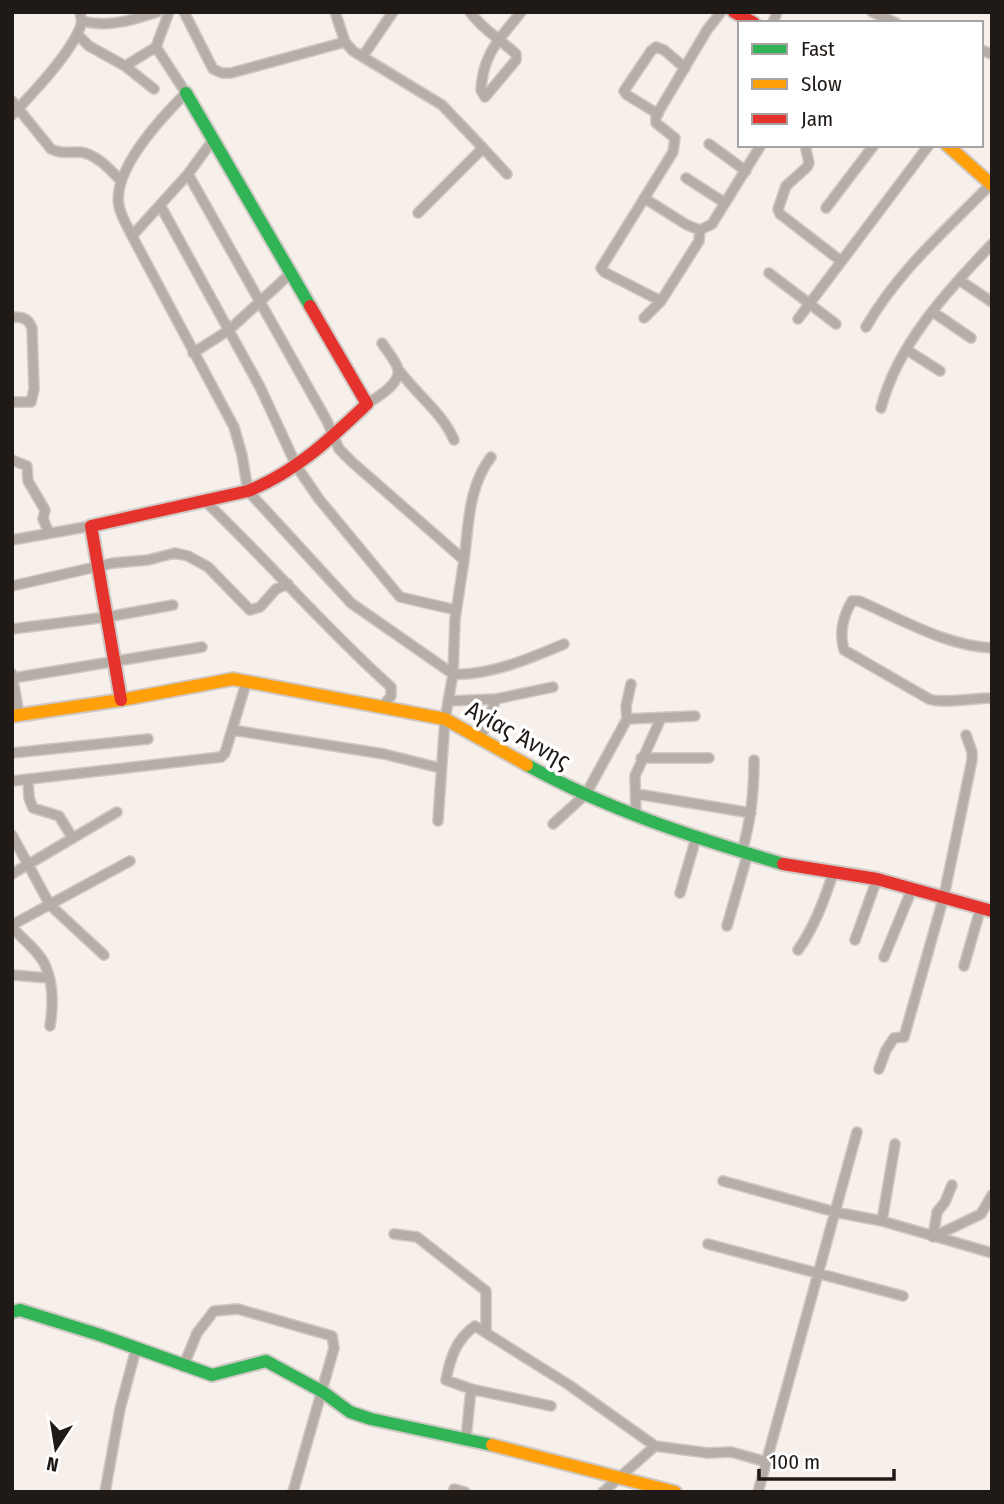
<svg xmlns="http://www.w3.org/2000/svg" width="1004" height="1504" font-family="'Fira Sans Condensed',sans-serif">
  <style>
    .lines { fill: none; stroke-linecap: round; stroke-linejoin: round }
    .street-casing { stroke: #cfc9c5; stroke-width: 12 }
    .fast-casing { stroke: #cfc9c5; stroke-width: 16 }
    .slow-casing { stroke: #cfc9c5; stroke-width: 16 }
    .jam-casing { stroke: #cfc9c5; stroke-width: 16 }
    .street { stroke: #b6ada7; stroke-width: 9 }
    .fast { stroke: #30b455; stroke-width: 12 }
    .slow { stroke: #ff9f0a; stroke-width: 12 }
    .jam { stroke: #e5322d; stroke-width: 12 }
    .labels { text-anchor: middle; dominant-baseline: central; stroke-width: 7; stroke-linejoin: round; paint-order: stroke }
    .street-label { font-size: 24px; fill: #201a17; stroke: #fff }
  </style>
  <rect width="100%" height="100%" fill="#f7efea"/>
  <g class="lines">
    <g class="street-casing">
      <path id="street" d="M184,12L213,69L222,73H231L345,42
        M335,12L345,42L353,51L442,105L483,148L418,213
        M470,12C483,30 500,39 516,54V60L485,97L481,90C483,53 500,39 521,12
        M872,12L896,23
        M82,21C107,28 133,20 157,12
        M773,23L777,12
        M77,34L89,46L125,66L156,47L169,12
        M981,50L992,54
        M363,56L393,12
        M125,66L154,89
        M12,101L51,149C61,154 69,152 79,152C95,153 110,169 120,180
        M658,114L627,95L624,91L651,51L656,47L664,50L685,68
        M12,115C33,93 69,55 80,28C83,22 81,18 80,12
        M213,140L188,174L132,236L234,427L242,455L248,491L351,603L453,674L445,719L438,821
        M709,144L746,171
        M805,145L809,163L807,167L786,186L778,209L780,214L841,261
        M483,148L507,174
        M188,174L327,421L339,449L352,462L464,560L455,619L453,674C489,676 531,658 564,644
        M686,178L725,203
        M644,198L687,225L700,230
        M160,205L260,387L297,467L319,499L400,597L456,610
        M826,208L874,145
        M132,236C128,227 121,217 119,206C112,170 162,117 186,93L156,47
        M769,273L836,324
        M959,280L992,302
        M661,301L604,272L601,268L673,152L675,138L656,123V116L707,30L721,12
        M933,312L971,338
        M12,317C23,317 28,318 32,328L34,389L31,402H12
        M644,318L661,301L699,241L700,230L712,224L761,145
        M798,319L929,145
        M866,327C898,271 946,230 991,184
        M907,350L940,371
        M193,353L229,330L291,273
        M398,369C415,393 442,412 454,440
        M367,404C377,397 401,384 398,369C396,361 387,351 382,343
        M881,408C897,345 948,290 992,244
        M12,460L27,466L28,481L45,510L43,519L49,533
        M204,500C268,561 325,628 391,687V696L382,707
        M12,540L91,526
        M464,560C469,524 468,487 491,457
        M12,586L113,563L148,560L175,553L188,556L208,567L250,610L260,607L276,589L288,584
        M12,629L107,617L173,605
        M992,648C946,646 901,619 859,601H852C843,616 839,633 844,650L929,699C940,704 976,698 992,698
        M12,674L19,714
        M13,678L202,647
        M448,701L496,699L553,687
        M627,719L626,706L631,684
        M232,730L384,754L440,768
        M480,739L496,699
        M12,753L148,739
        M641,758H709
        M28,779L29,798L33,808L59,816L72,837
        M12,781L221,757L225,753L247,680
        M637,794L751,813
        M636,816L635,776L661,718
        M553,824L586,794L627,719L695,716
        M12,835L50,905L104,955
        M742,851C751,821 754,791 754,760
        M12,874L117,812
        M680,893L696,838
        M12,925L130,861
        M727,926L748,853
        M12,927C22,939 39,951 45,965C54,984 53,1007 50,1026
        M855,940L877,879
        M798,950C815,926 824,900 833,874
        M884,957L912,889
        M964,966L981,907
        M12,975L49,978
        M879,1069L886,1050L894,1038L904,1037L944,896L972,760V752L966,735
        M723,1181L835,1212L882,1221L992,1253
        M882,1221L895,1144
        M394,1234L417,1237L486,1291V1333
        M933,1237L981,1214L992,1195
        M933,1237L937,1212L945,1202L952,1185
        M708,1244L903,1296
        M183,1367L197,1333L214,1311L238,1309L332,1336L334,1348L293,1492
        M471,1389L551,1406
        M466,1439L471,1389L446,1380C450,1359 456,1339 475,1326L569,1385L655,1446L603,1492
        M655,1446L708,1453L731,1452L767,1462
        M454,1489L465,1492
        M105,1492L120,1409L136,1349
        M758,1492L857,1132"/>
    </g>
    <g class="fast-casing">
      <path id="fast" d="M186,93L310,306
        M527,765C608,810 695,838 783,864
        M12,1312L20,1310L100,1335L212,1375L266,1361L323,1392L350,1412L371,1419L492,1445"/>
    </g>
    <g class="slow-casing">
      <path id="slow" d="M947,145L992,185
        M12,716L121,700L233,679L445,719L527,765
        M492,1445L675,1492"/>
    </g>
    <g class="jam-casing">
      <path id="jam" d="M734,12L754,23
        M121,700L91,526L248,491C296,472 330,439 367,404L310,306
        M783,864L877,879L992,911"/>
    </g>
    <use href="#street" class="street"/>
    <use href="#fast" class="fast"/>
    <use href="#slow" class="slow"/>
    <use href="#jam" class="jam"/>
  </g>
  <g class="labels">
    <g class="street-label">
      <text transform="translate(518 735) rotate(29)">Αγίας Άννης</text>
    </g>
  </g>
  <rect width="1004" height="1504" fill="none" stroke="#201a17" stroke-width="28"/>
  <rect x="738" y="21" width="245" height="126" fill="#ffffff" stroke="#a6a3a2" stroke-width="2"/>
  <rect x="752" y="44" width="35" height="10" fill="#30b455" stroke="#a6a3a2" stroke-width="2"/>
  <text x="801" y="56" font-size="21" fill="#201a17">Fast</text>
  <rect x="752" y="79" width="35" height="10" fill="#ff9f0a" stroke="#a6a3a2" stroke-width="2"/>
  <text x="801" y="91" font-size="21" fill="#201a17">Slow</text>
  <rect x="752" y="114" width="35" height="10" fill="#e5322d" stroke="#a6a3a2" stroke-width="2"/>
  <text x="801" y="126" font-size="21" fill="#201a17">Jam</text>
  <g transform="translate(56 1448) rotate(192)" stroke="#ffffff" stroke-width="5" paint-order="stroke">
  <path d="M0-5L12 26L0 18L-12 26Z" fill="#201a17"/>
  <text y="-10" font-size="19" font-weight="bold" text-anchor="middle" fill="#201a17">N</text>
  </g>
  <path d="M759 1469v10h135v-10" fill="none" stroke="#201a17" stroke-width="3.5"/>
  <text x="769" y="1469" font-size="21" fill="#201a17" stroke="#ffffff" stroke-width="5" paint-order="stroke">100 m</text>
</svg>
